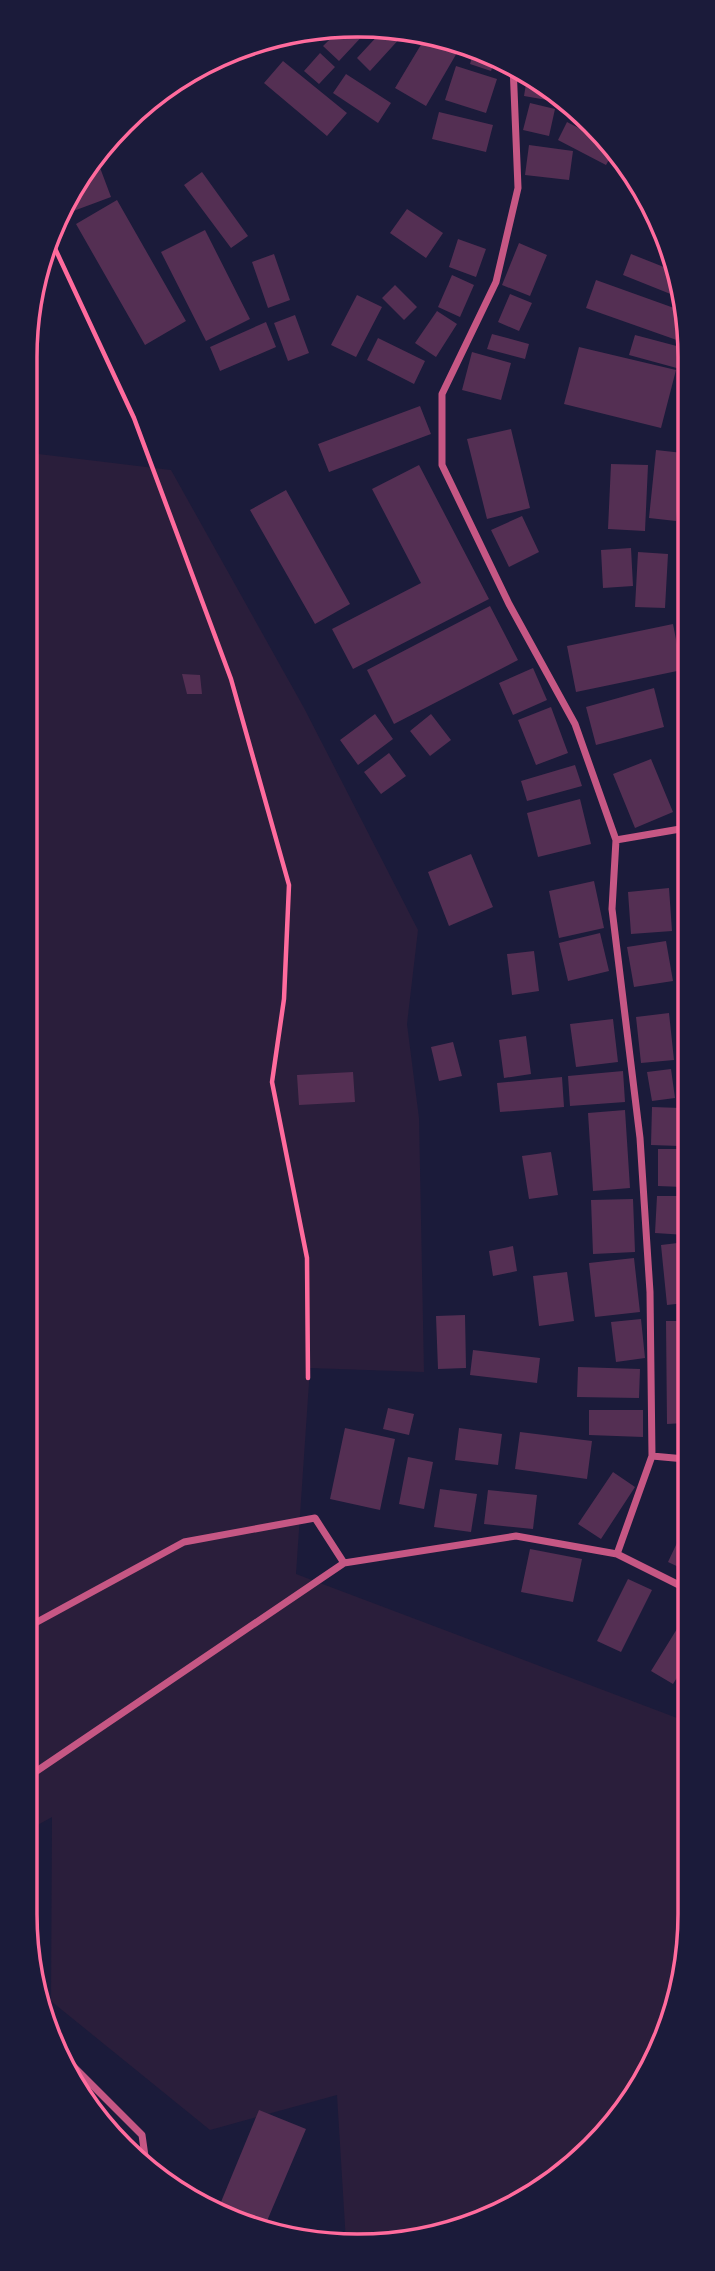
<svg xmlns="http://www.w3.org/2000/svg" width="715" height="2271" font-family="'Space Grotesk',sans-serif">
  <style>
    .green { fill: #2a1e3b }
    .building { fill: #542f53 }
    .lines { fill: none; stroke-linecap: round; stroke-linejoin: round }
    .path { stroke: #ff6b9d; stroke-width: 4.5 }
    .minor { stroke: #c65784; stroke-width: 7 }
    .rim { fill: none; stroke: #ff6b9d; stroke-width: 3.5 }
  </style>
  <rect width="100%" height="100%" fill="#1b1b3a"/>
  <path class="green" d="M30,453L171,470L304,708L418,930L407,1024L419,1118L424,1372L310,1368L296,1574L685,1721L684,1979L635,2098L543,2190L443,2235L346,2242L337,2095L210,2130L51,2001L52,1817L25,1832Z"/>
  <path class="building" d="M291,31L279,44L274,39Z
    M338,31H367L339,61L323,46Z
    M382,31H396L402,36L370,71L357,58Z
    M428,33L458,51L426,106L395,88Z
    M474,50L496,58L491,71L470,64Z
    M320,53L335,67L319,84L304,71Z
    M283,61L347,113L327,136L264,83Z
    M456,66L497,79L486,113L445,100Z
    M528,72L554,93L553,101L524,96Z
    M346,74L391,103L378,123L333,93Z
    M530,103L555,109L549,136L523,130Z
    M439,112L493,125L486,152L432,139Z
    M567,122L608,143L614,151L606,165L558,140Z
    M529,145L573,151L569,180L525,175Z
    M96,157L111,197L68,213L66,208L81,172Z
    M202,172L248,236L231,248L184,185Z
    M117,200L186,321L145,345L76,224Z
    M407,209L443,233L426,258L390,233Z
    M205,230L250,319L206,341L161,252Z
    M458,239L486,249L476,277L449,267Z
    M519,243L547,255L530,296L502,285Z
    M274,254L290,300L268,308L252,262Z
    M631,254L674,271L678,283L673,295L623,275Z
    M452,275L474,285L460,317L438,307Z
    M596,280L688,313V344L586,308Z
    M395,285L417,307L404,320L382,298Z
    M510,294L532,303L519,331L498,322Z
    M357,295L382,307L356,357L331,345Z
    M437,311L457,324L436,357L415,343Z
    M295,315L309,353L288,361L274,323Z
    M266,322L276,347L220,371L210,347Z
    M492,334L529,344L525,359L487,349Z
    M635,335L688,349L684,370L629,355Z
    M378,338L425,361L414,384L367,360Z
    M579,347L676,370L661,428L564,404Z
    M472,352L511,363L501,400L462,390Z
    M420,406L431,434L329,472L318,444Z
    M511,429L530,508L487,519L467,439Z
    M656,450L683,453L676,521L649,518Z
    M611,464L648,465L645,531L608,529Z
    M419,465L489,599L353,669L332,629L421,583L372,489Z
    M286,490L350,604L315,624L250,510Z
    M522,516L539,552L509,567L491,530Z
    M631,548L633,586L603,588L601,550Z
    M638,552L668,554L665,608L635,607Z
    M490,606L518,660L394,724L367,670Z
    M673,624L682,670L576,692L567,646Z
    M533,668L547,700L513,715L499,683Z
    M182,674L200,675L202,694H187Z
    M654,688L664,727L596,745L586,707Z
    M551,707L568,753L536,765L518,720Z
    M375,714L393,739L358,765L340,740Z
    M431,714L451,740L430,756L410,731Z
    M389,753L406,776L381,794L364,772Z
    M651,759L673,812L635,828L613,774Z
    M575,765L582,786L527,801L521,781Z
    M580,799L591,844L538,857L527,813Z
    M471,854L493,907L449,926L428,872Z
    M594,881L604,928L559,938L549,891Z
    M669,888L672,931L631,934L628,892Z
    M686,926V956H681L677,928Z
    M600,933L609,971L568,981L559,943Z
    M666,941L673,981L634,987L627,947Z
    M534,951L539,991L512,995L507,954Z
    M669,1013L674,1060L641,1063L636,1017Z
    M613,1019L618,1062L576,1067L570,1024Z
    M526,1036L531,1074L504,1078L499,1040Z
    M453,1042L462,1076L439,1081L431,1047Z
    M671,1069L675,1098L652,1101L647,1072Z
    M623,1071L625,1102L570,1106L568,1076Z
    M353,1072L355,1102L299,1105L297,1075Z
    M562,1077L564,1107L500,1112L497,1083Z
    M652,1107L681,1108L680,1146L651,1145Z
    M625,1110L630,1188L593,1191L588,1113Z
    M658,1149H683V1187L658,1186Z
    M551,1152L558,1195L529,1199L522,1156Z
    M657,1196H686V1235L655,1233Z
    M633,1199L635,1252L593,1254L591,1200Z
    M686,1242L685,1303L667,1305L661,1245Z
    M513,1246L517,1271L493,1276L489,1251Z
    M634,1258L640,1312L595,1317L589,1263Z
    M567,1272L574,1321L539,1326L533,1276Z
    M465,1315L466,1368L438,1369L436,1316Z
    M641,1319L645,1358L616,1362L611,1322Z
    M666,1321H685V1423L667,1424Z
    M473,1350L540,1358L537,1383L470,1375Z
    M578,1367L640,1369L639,1398L577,1397Z
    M388,1408L414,1414L409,1435L383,1429Z
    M589,1410H643V1437L589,1435Z
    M345,1428L395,1439L380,1510L330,1499Z
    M459,1428L502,1434L498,1465L455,1460Z
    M520,1432L592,1441L587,1479L515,1469Z
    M408,1457L433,1462L424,1509L399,1504Z
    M613,1472L635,1487L601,1539L578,1524Z
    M440,1489L477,1494L471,1532L434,1527Z
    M488,1490L537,1495L533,1529L484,1524Z
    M685,1526V1570L668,1562Z
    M530,1549L582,1559L573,1602L521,1592Z
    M628,1579L652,1590L621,1652L597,1641Z
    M685,1616V1665L673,1684L651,1671Z
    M259,2110L306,2129L264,2228L216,2214Z"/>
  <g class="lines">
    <path class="path" d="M52,242L134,418L231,679L289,885L284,999L272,1082L307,1258L308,1378"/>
    <path class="minor" d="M513,65L518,188L496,282L442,394V465L509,604L575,724L616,840L612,909L640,1138L650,1292L652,1456L617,1554
      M687,579L681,481L687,424
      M616,840L686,828
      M652,1456L685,1459
      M26,1628L184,1542L315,1518L344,1563
      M25,1779L344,1563L516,1536L617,1554L685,1588
      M54,2047L142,2135L146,2163"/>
  </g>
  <path d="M0 0H715V2271H0ZM357 37H358A320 320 0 0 1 678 357V1914A320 320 0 0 1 358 2234H357A320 320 0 0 1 37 1914V357A320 320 0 0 1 357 37Z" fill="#1b1b3a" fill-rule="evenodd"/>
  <path class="rim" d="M357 37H358A320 320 0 0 1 678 357V1914A320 320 0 0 1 358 2234H357A320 320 0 0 1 37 1914V357A320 320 0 0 1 357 37Z"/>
</svg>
